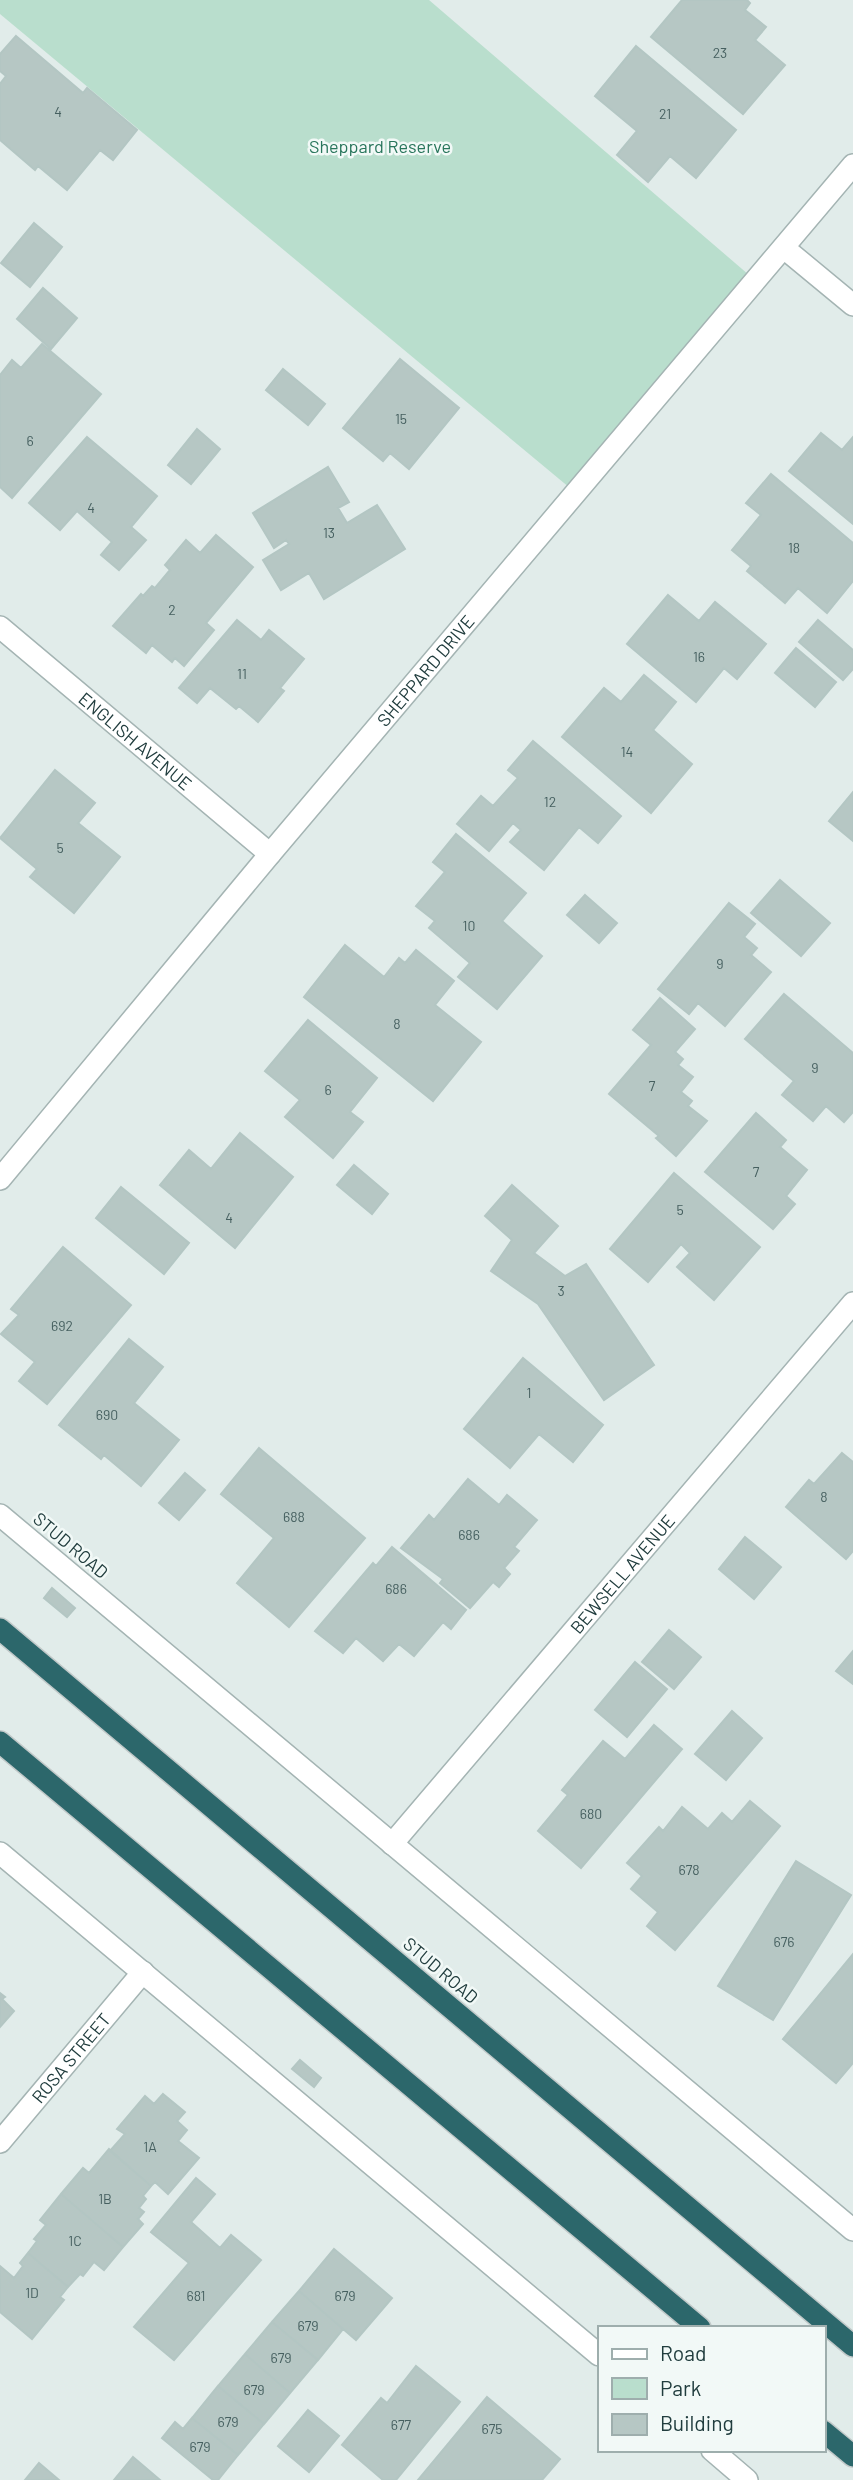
<svg xmlns="http://www.w3.org/2000/svg" width="853" height="2480" font-family="Barlow,sans-serif">
  <style>
    .green { fill: #b9decd }
    .building { fill: #b6c7c4; stroke: #b3c6c3; stroke-width: 2 }
    .lines { fill: none; stroke-linecap: round; stroke-linejoin: round }
    .minor-casing { stroke: #a4b4b3; stroke-width: 24 }
    .highway-casing { stroke: #c1c9c9; stroke-width: 24 }
    .minor { stroke: #fff; stroke-width: 21 }
    .highway { stroke: #2c676b; stroke-width: 21 }
    .labels { text-anchor: middle; dominant-baseline: central; stroke-width: 5; stroke-linejoin: round; paint-order: stroke }
    .number-label { font-size: 14px; fill: #466060 }
    .park-label { font-size: 18px; fill: #29765c; stroke: #f2f9f7 }
    .street-label { font-size: 18px; fill: #213d3e; stroke: #f2f9f7 }
  </style>
  <rect width="100%" height="100%" fill="#e1ecea"/>
  <path class="green" d="M0,0H429L756,281L576,493L0,14Z"/>
  <path class="building" d="M682,0H747L750,3L745,10L766,27L755,40L785,65L743,114L651,37Z
    M16,36L83,93L87,88L137,130L113,160L100,150L67,190L38,166L35,170L0,140V84L6,76L0,71V54Z
    M636,46L736,130L696,178L670,156L648,182L617,155L637,131L595,96Z
    M34,223L62,247L30,287L1,263Z
    M43,288L77,318L51,349L17,319Z
    M42,344L101,394L12,498L0,487V375L12,360L21,368Z
    M400,359L459,408L409,469L390,453L383,461L343,428Z
    M283,369L325,404L308,425L266,390Z
    M197,429L220,449L191,484L168,465Z
    M821,433L842,450L853,437V524L789,471Z
    M87,437L157,496L131,527L146,540L119,570L101,555L112,542L77,511L60,530L29,503Z
    M328,467L349,502L338,508L347,523L377,505L405,549L324,599L309,573L281,590L263,560L289,544L286,540L274,548L253,513Z
    M771,474L853,543V581L827,613L798,588L785,603L747,571L751,566L732,550L761,515L746,503Z
    M216,535L253,567L206,623L214,630L184,666L175,658L172,662L152,645L146,653L113,626L141,594L143,596L152,586L155,588L170,570L165,565L186,540L200,553Z
    M668,595L699,621L715,602L766,644L737,679L724,668L696,702L627,644Z
    M237,620L261,640L269,630L304,659L280,688L284,691L258,722L239,706L236,709L210,688L197,703L179,688Z
    M818,620L853,650V669L843,680L799,642Z
    M796,648L836,682L815,707L775,673Z
    M644,675L676,702L653,730L692,764L651,813L562,737L604,688L621,702Z
    M533,741L621,816L598,843L579,827L544,870L510,842L521,830L513,823L489,851L457,824L481,796L493,806L518,778L508,770Z
    M55,770L95,803L78,823L120,857L74,913L30,877L37,869L0,838Z
    M853,792V841L829,821Z
    M456,834L526,893L502,921L542,956L497,1009L458,977L470,963L429,928L435,921L416,906L445,872L433,862Z
    M780,880L830,923L801,956L751,913Z
    M585,895L617,923L599,943L567,915Z
    M729,903L755,924L744,937L757,948L751,955L771,972L725,1026L698,1003L689,1014L658,989Z
    M345,945L384,977L399,958L405,963L416,950L454,981L435,1005L481,1042L433,1101L304,997Z
    M784,994L853,1053V1112L844,1122L826,1106L813,1121L782,1095L794,1081L745,1039Z
    M660,998L695,1029L675,1052L683,1059L678,1065L693,1077L681,1092L692,1101L688,1106L707,1121L676,1156L656,1138L659,1136L609,1094L651,1045L633,1030Z
    M308,1020L377,1078L350,1112L363,1122L333,1158L285,1117L300,1100L265,1071Z
    M756,1113L786,1140L780,1147L807,1170L786,1196L795,1204L773,1229L705,1172Z
    M240,1133L293,1177L235,1248L160,1185L189,1150L211,1169Z
    M354,1165L388,1194L372,1214L337,1185Z
    M674,1173L760,1247L714,1300L677,1267L690,1253L681,1244L648,1282L610,1249Z
    M512,1185L558,1226L534,1253L565,1276L586,1264L654,1365L604,1400L538,1304L491,1271L512,1240L485,1216Z
    M121,1187L189,1243L164,1274L96,1218Z
    M63,1247L131,1305L47,1404L19,1381L35,1362L1,1334L19,1315L11,1309Z
    M129,1339L163,1367L134,1403L179,1440L141,1486L104,1455L101,1459L59,1425Z
    M523,1358L603,1425L573,1462L539,1434L510,1468L464,1429Z
    M259,1448L365,1538L289,1627L237,1583L274,1538L221,1494Z
    M842,1453L853,1462V1551L846,1559L786,1507L809,1480L814,1484Z
    M185,1473L205,1490L179,1520L159,1503Z
    M468,1479L499,1505L507,1495L537,1520L514,1547L519,1551L504,1568L510,1574L499,1587L493,1582L470,1608L440,1583L443,1579L401,1548L429,1515L434,1520Z
    M745,1537L781,1567L754,1599L719,1569Z
    M392,1547L466,1610L451,1629L443,1622L414,1656L399,1644L383,1661L356,1638L343,1653L315,1631L373,1563L376,1566Z
    M52,1588L75,1608L67,1617L44,1598Z
    M669,1630L701,1657L674,1689L642,1662Z
    M853,1651V1684L836,1671Z
    M635,1662L667,1689L627,1737L595,1710Z
    M732,1711L762,1738L726,1780L695,1754Z
    M654,1725L682,1749L581,1868L538,1831L568,1795L562,1790L603,1741L625,1759Z
    M750,1801L780,1826L675,1950L647,1926L658,1912L631,1889L642,1876L627,1863L659,1827L663,1831L682,1807L708,1829L722,1813L732,1822Z
    M796,1861L851,1895L773,2020L718,1986Z
    M853,1954V2063L836,2083L783,2039Z
    M0,1993L5,1997L2,1999L14,2011L0,2027Z
    M300,2060L321,2078L314,2087L292,2069Z
    M163,2094L185,2112L177,2121L187,2130L178,2141L199,2158L168,2194L155,2182L151,2186L110,2151L125,2134L117,2129L145,2096L154,2104Z
    M109,2149L151,2186L143,2196L146,2199L139,2208L144,2212L138,2219L143,2224L123,2247L61,2194L83,2168L89,2173Z
    M196,2178L215,2194L191,2222L220,2248L231,2235L261,2260L174,2360L134,2327L189,2263L151,2232Z
    M61,2194L123,2247L104,2270L94,2262L83,2276L80,2274L68,2287L28,2253L37,2241L34,2239L46,2225L40,2220Z
    M334,2249L392,2298L356,2340L299,2291Z
    M28,2253L68,2287L60,2297L64,2300L32,2339L0,2312V2266L14,2278L23,2266L20,2263Z
    M299,2291L343,2329L318,2360L272,2322Z
    M272,2322L318,2360L290,2393L245,2354Z
    M245,2354L290,2393L264,2424L218,2386Z
    M416,2366L460,2402L396,2480H383L342,2445L381,2398L387,2403Z
    M218,2386L264,2424L238,2455L192,2418Z
    M487,2397L560,2459L542,2480H418Z
    M308,2410L339,2436L309,2472L278,2446Z
    M192,2418L238,2455L218,2480H213L162,2438L175,2422L183,2429Z
    M133,2457L160,2480H114Z
    M39,2463L59,2480H25Z"/>
  <g class="lines">
    <g class="minor-casing">
      <g id="minor">
        <path d="M784,248L853,305"/>
        <path id="s1" d="M0,627L270,854"/>
        <path id="s2" d="M0,1179L270,854L853,165"/>
        <path d="M0,1515L853,2230"/>
        <path id="s3" d="M392,1844L853,1303"/>
        <path d="M0,1853L599,2355"/>
        <path id="s4" d="M0,2142L143,1972"/>
        <path d="M712,2450L747,2480"/>
      </g>
    </g>
    <g class="highway-casing">
      <path id="highway" d="M0,1629L853,2346
        M0,1742L700,2328
        M823,2431L853,2456"/>
    </g>
    <use href="#minor" class="minor"/>
    <use href="#highway" class="highway"/>
  </g>
  <g class="labels">
    <g class="number-label">
      <text x="720" y="52">23</text>
      <text x="58" y="111">4</text>
      <text x="665" y="113">21</text>
      <text x="401" y="418">15</text>
      <text x="30" y="440">6</text>
      <text x="91" y="507">4</text>
      <text x="329" y="532">13</text>
      <text x="794" y="547">18</text>
      <text x="172" y="609">2</text>
      <text x="699" y="656">16</text>
      <text x="242" y="673">11</text>
      <text x="627" y="751">14</text>
      <text x="550" y="801">12</text>
      <text x="60" y="847">5</text>
      <text x="469" y="925">10</text>
      <text x="720" y="963">9</text>
      <text x="397" y="1023">8</text>
      <text x="815" y="1067">9</text>
      <text x="652" y="1085">7</text>
      <text x="328" y="1089">6</text>
      <text x="756" y="1171">7</text>
      <text x="680" y="1209">5</text>
      <text x="229" y="1217">4</text>
      <text x="561" y="1290">3</text>
      <text x="62" y="1325">692</text>
      <text x="529" y="1392">1</text>
      <text x="107" y="1414">690</text>
      <text x="824" y="1496">8</text>
      <text x="294" y="1516">688</text>
      <text x="469" y="1534">686</text>
      <text x="396" y="1588">686</text>
      <text x="591" y="1813">680</text>
      <text x="689" y="1869">678</text>
      <text x="784" y="1941">676</text>
      <text x="150" y="2146">1A</text>
      <text x="105" y="2198">1B</text>
      <text x="75" y="2240">1C</text>
      <text x="32" y="2292">1D</text>
      <text x="196" y="2295">681</text>
      <text x="345" y="2295">679</text>
      <text x="308" y="2325">679</text>
      <text x="281" y="2357">679</text>
      <text x="254" y="2389">679</text>
      <text x="228" y="2421">679</text>
      <text x="401" y="2424">677</text>
      <text x="492" y="2428">675</text>
      <text x="200" y="2446">679</text>
    </g>
    <g class="park-label">
      <text x="380" y="146">Sheppard Reserve</text>
    </g>
    <g class="street-label">
      <text stroke="none"><textPath href="#s2" startOffset="663">SHEPPARD DRIVE</textPath></text>
      <text stroke="none"><textPath href="#s1" startOffset="177">ENGLISH AVENUE</textPath></text>
      <text transform="translate(71 1545) rotate(40)">STUD ROAD</text>
      <text stroke="none"><textPath href="#s3" startOffset="355">BEWSELL AVENUE</textPath></text>
      <text transform="translate(441 1970) rotate(40)">STUD ROAD</text>
      <text stroke="none"><textPath href="#s4" startOffset="110">ROSA STREET</textPath></text>
    </g>
  </g>
  <rect x="598" y="2326" width="228" height="126" fill="#f2f9f7" stroke="#9eaead" stroke-width="2"/>
  <rect x="612" y="2349" width="35" height="10" fill="#ffffff" stroke="#9eaead" stroke-width="2"/>
  <text x="660" y="2361" font-size="21" fill="#213d3e">Road</text>
  <rect x="612" y="2378" width="35" height="21" fill="#b9decd" stroke="#9eaead" stroke-width="2"/>
  <text x="660" y="2396" font-size="21" fill="#213d3e">Park</text>
  <rect x="612" y="2414" width="35" height="21" fill="#b6c7c4" stroke="#9eaead" stroke-width="2"/>
  <text x="660" y="2431" font-size="21" fill="#213d3e">Building</text>
</svg>
